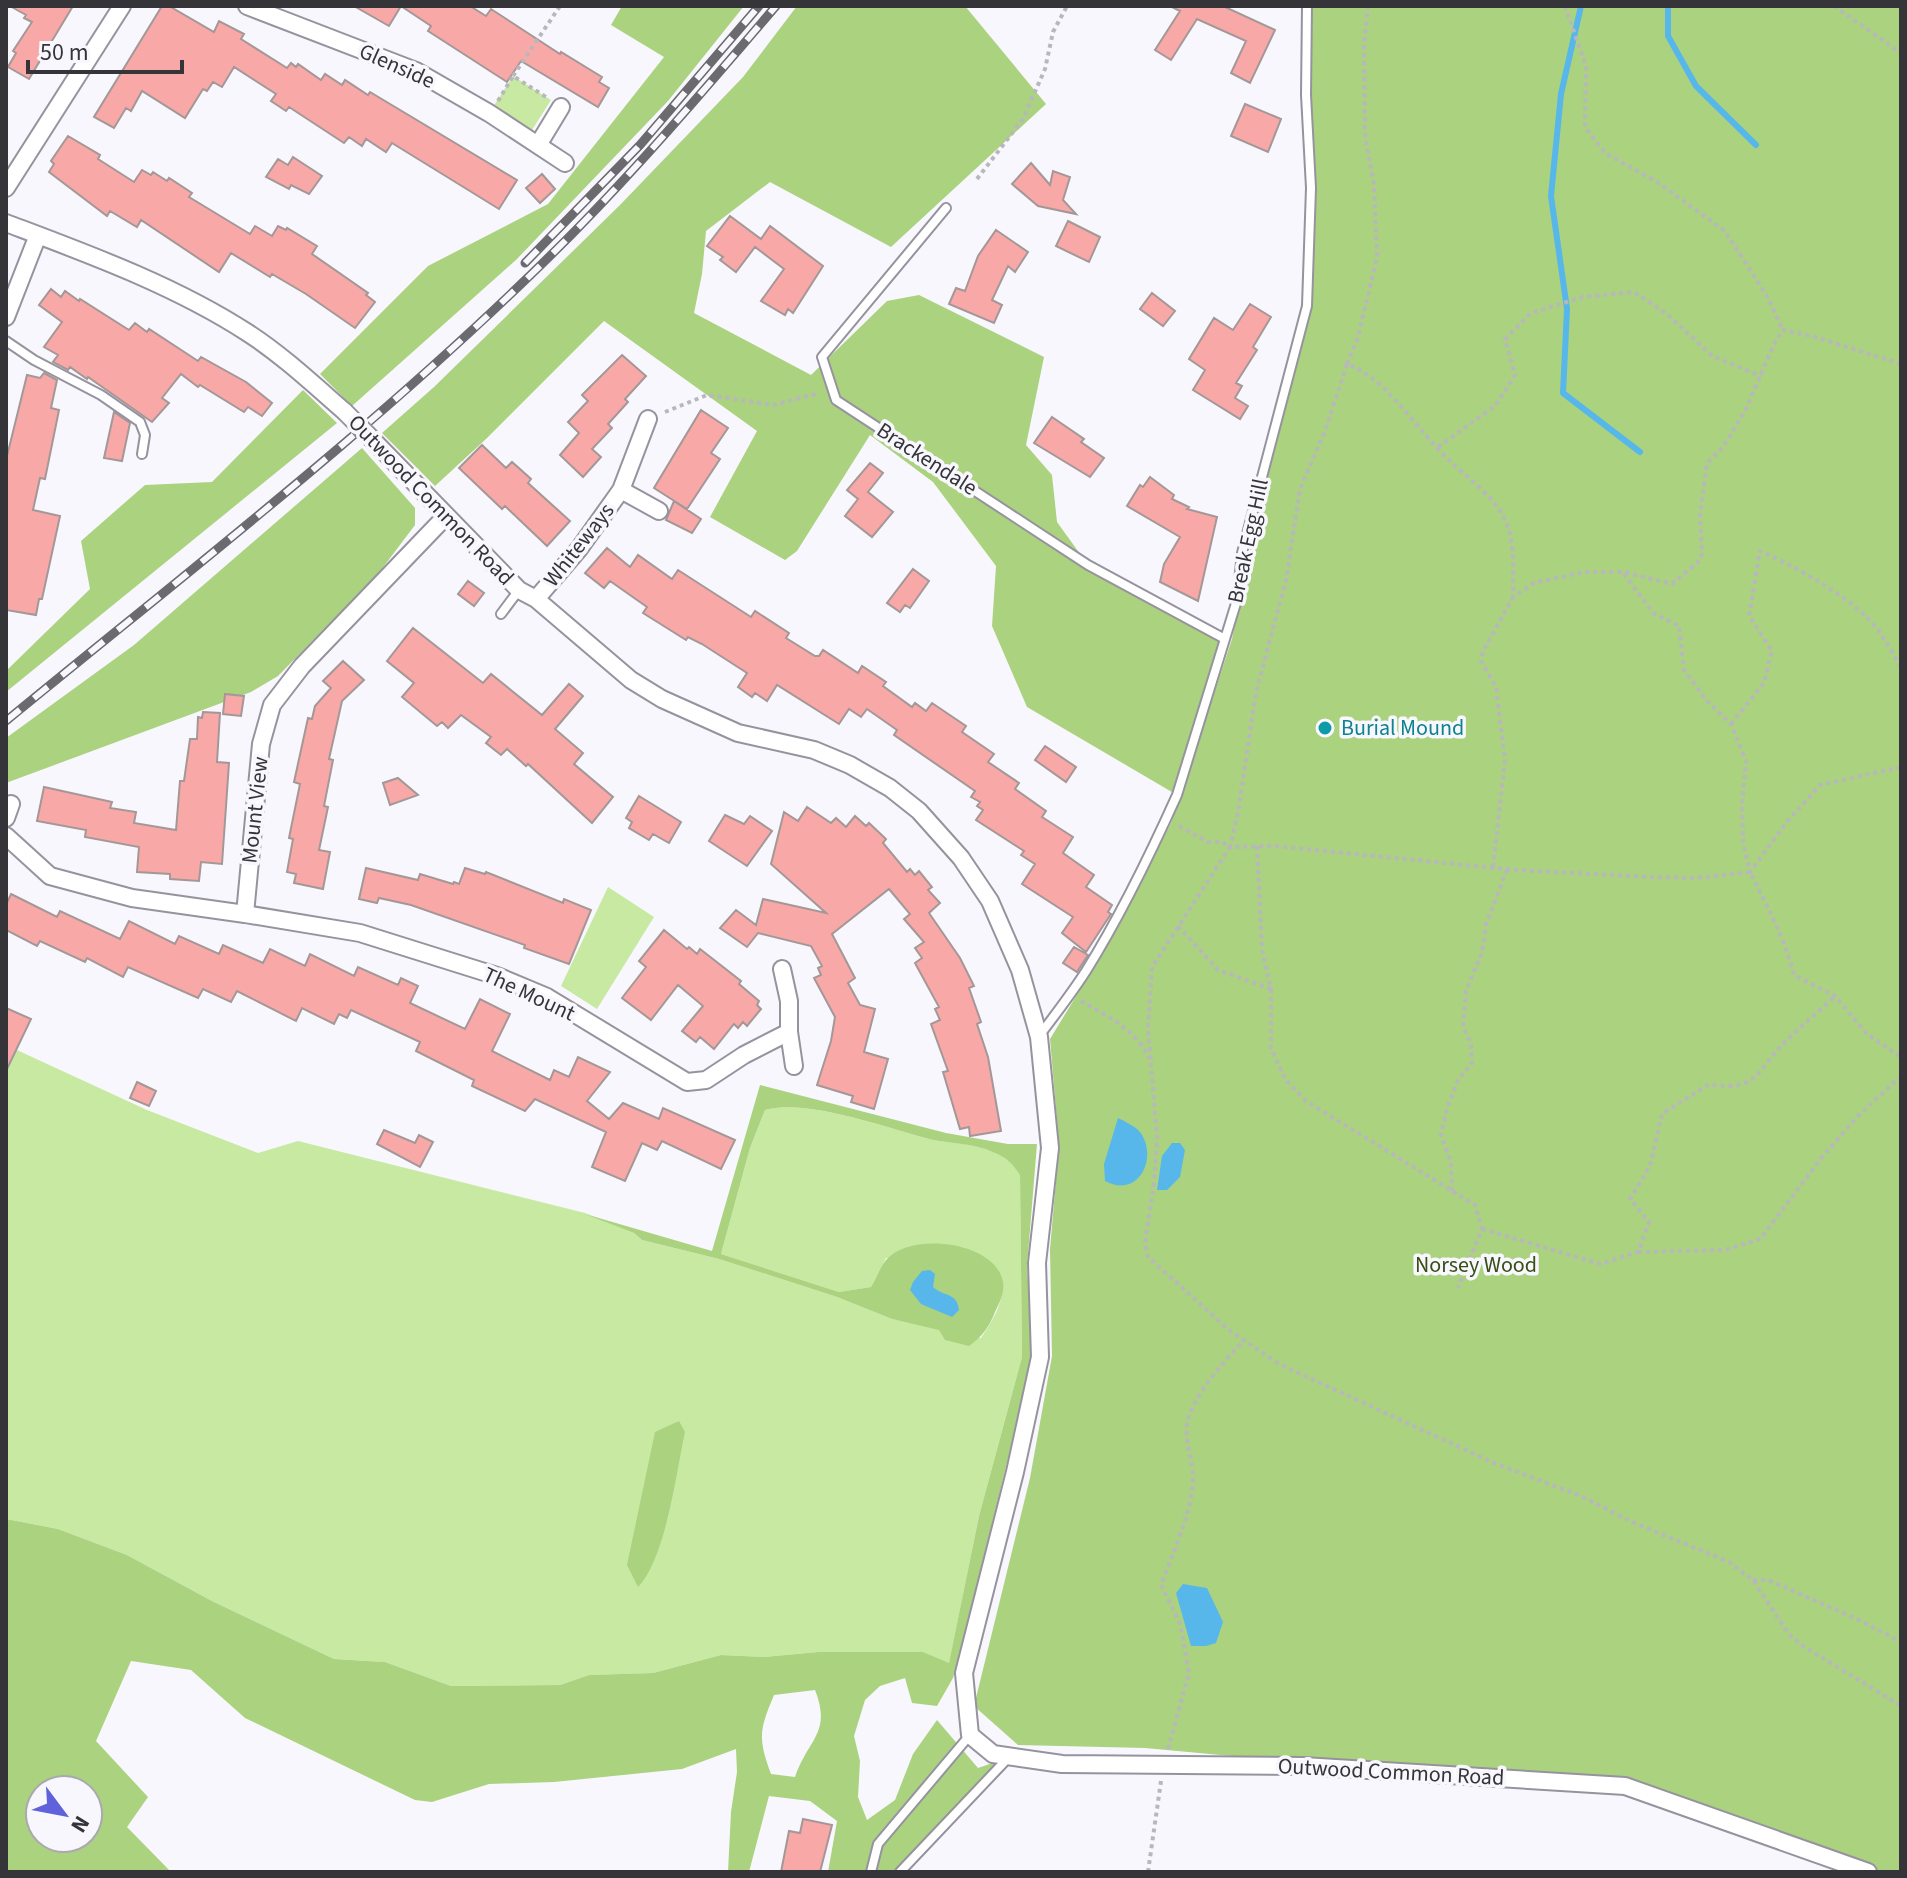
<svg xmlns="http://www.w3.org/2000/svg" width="1907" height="1878" font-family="'Source Sans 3',sans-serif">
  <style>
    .green { fill: #c7e9a2 }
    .forest { fill: #abd27f; fill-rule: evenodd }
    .water { fill: #57b7eb }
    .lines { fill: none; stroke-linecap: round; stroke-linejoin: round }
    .stream { stroke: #57b7eb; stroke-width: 6 }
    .building { fill: #f8a9a7; stroke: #a49797; stroke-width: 2 }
    .service-casing { stroke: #96939e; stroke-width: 12 }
    .minor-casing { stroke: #96939e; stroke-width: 20 }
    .path { stroke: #b8b7bc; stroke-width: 4; stroke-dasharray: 4 4; stroke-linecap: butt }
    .service { stroke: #fff; stroke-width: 8 }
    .minor { stroke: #fff; stroke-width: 16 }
    .rail-casing { stroke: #6b6a6e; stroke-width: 9 }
    .rail { stroke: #f8f7fd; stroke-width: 6; stroke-dasharray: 18; stroke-linecap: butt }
    .minor-bridge-casing { stroke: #96939e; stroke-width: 20; stroke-linecap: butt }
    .minor-bridge { stroke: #fff; stroke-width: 16 }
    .culture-dot { fill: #0f9aa8; stroke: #f8f7fd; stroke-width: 3 }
    .labels { text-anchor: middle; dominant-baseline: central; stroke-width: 7; stroke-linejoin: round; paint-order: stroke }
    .street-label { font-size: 22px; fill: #353438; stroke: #f8f7fd }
    .culture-label { font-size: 22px; fill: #0d838f; stroke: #f8f7fd; text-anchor: start }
    .park-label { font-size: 22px; fill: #374f15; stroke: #f8f7fd }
  </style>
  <rect width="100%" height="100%" fill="#f8f7fd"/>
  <path class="green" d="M513,76L551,100L527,138L489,113Z
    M608,887L654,917L597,1009L561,986Z
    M6,1045L147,1110L258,1153L298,1141L585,1213L634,1233L642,1240L719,1259L837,1297L892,1319L981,1338C993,1319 1010,1295 998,1273L886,1258L871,1287L839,1292L721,1254L750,1148L765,1110C806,1098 889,1129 933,1140C953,1144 974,1143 993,1151C1006,1157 1012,1163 1020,1174L1022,1357L979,1516L949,1664L923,1652H818L764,1657L721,1655L653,1673L589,1675L560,1685L451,1686L385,1662L334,1659L212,1601L127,1555L58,1529L6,1519Z"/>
  <path class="forest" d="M622,6H744L668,101L516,260L352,406L320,374L428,266L548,204L664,57L611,25Z
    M797,6H965L1046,104L891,247L770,182L706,231L702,274L694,313L811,375L887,301L919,295L1044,357L1026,445L1052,475L1057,522L1088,565L1225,639L1177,795L1027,707L992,626L996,566L933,482L870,435L797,551L785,560L710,517L757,431L604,321L486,439L435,486L382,433L434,387L620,205L743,77Z
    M1311,6H1901V1872H1844L1625,1786L1429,1774L1145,1748L1018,1745L974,1706L1030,1478L1052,1356L1050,1249L1059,1145L1050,1039L1112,937L1171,823L1232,639L1261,495L1307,308Z
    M303,390L337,423L6,692V671L90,589L81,541L145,485L212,482Z
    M362,448L415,508V525L378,574L278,676L251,692L6,783V738L134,645Z
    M760,1085L946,1133L1008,1144H1037L1027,1266L1033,1357L958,1662L953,1678L937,1706L912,1703L905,1678L880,1686L865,1700L854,1736L860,1761L858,1797L867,1820L895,1800L913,1754L937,1720L978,1768L1010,1757L900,1872H828L837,1821L810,1801L769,1796L749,1872H728L731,1812L737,1772L736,1749L682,1769L554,1782L489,1784L432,1802L415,1800L245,1718L191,1670L131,1661L96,1741L148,1797L127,1827L171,1872H6V1519L58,1529L127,1555L212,1601L334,1659L385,1662L451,1686L560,1685L589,1675L653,1673L721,1655L764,1657L818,1652H923L949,1663L979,1516L1022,1357L1020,1175C1012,1163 1006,1157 993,1152C974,1143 953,1144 933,1140C889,1129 807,1098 765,1110L750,1148L721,1254L839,1292L871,1287C876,1279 880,1267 886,1260C910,1231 996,1241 1003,1282C1005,1292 999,1304 995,1312C989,1327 982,1337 969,1346L945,1340L939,1330L892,1319L837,1297L719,1259L642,1240L634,1233L585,1214L712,1251ZM815,1690C832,1733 808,1739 795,1777L771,1774C758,1738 759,1731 774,1695ZM40,1790H88V1838H40Z
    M679,1421L685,1432C676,1473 666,1558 638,1587L627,1565L655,1432Z"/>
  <path class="water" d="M1118,1118C1124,1121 1135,1126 1140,1132C1159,1158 1138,1199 1105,1181L1104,1164Z
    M1172,1143H1180L1185,1150L1180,1177L1167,1190H1157L1162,1156Z
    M930,1270L935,1274L933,1287C944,1297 957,1292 959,1310L952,1317L921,1304L910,1290L913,1282L922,1271Z
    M1183,1584L1207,1588L1223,1622L1216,1643L1206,1646H1191L1176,1593Z"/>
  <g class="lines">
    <path class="stream" d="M1581,6L1561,94L1551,196L1567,309L1563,393L1640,452
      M1668,6V36L1696,86L1756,145"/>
  </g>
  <path class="building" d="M10,6H73L29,79L8,67L16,53L13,51L32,22L24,18L26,15Z
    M162,6H169L214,32L219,21L244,34L241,39L287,68L291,63L296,67L298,64L321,80L325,74L342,85L345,80L368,95L370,92L517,180L499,209L392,143L386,152L366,139L362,146L349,137L344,143L289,107L286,111L271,101L276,94L234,67L222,87L213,82L207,91L203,89L185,118L142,91L131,111L126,108L114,128L94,117Z
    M354,6H401L389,26Z
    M401,6H470L486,16L491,9L560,54L561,52L602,77L599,82L609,88L598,107L521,61L507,82L428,31L431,26Z
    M1170,6H1223L1275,30L1250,83L1231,73L1246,41L1197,19L1171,60L1155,50L1180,11Z
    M1245,104L1281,119L1268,152L1231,136Z
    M68,136L100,155L98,159L134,182L142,170L151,175L153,172L167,181L169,178L192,193L189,197L250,234L255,226L272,236L278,226L286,230L287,228L317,246L312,254L368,293L366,295L375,302L355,328L306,294L272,274L270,277L231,253L219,272L141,220L137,227L110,211L107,216L49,172L54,164L51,161Z
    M293,157L322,176L309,194L291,185L289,189L266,177L278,159L288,165Z
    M1031,163L1050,185L1053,171L1070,177L1063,200L1076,214L1038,206L1012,184Z
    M542,174L555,189L540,203L526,188Z
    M730,216L761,239L770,226L823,266L793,313L788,309L785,315L761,301L784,269L755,247L736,272L720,260L723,257L707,246Z
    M1068,221L1100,237L1089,262L1056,246Z
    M996,230L1028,252L1015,272L1008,266L992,300L1002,305L994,323L949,304L956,288L965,291L978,256Z
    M51,289L61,297L65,291L79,301L80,299L129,330L135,323L147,332L149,329L198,361L201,357L246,382L272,403L262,416L248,407L244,412L200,385L198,387L181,374L162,398L169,403L152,422L88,377L87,379L70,367L68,370L53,362L58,355L44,347L62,322L39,305Z
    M1152,293L1175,311L1163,326L1140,309Z
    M1250,304L1271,317L1253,347L1257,350L1236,383L1242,386L1235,398L1248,406L1240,419L1193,390L1205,370L1189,359L1214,318L1233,330Z
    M622,355L646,376L625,399L628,402L608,424L612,428L592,449L601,457L583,477L560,455L579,433L568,422L588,401L582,395Z
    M44,373L57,380L51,408L59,410L45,479L40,478L33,510L60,516L42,599H39L36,615L6,610V460L27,375L40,378Z
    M701,410L728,428L711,453L720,459L687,509L654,488Z
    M114,412L130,423L122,461L104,458Z
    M1052,417L1084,439L1081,442L1104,458L1090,477L1034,443Z
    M482,445L506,468L512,462L531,479L528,483L570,521L547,546L505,506L502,509L459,468Z
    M870,463L883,473L868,492L893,512L872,537L845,516L858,499L847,490Z
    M1150,477L1174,495L1172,499L1189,507L1187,509L1217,517L1198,601L1160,582L1164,564L1180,537L1127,506L1140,485L1143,487Z
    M674,501L701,519L692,533L666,520Z
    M607,548L630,567L638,555L672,579L678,570L751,617L755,611L789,633L786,638L815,656H819L823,650L858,673L862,666L886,682L883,686L912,707L915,703L926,711L932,703L966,726L962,732L994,754L988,762L1019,783L1015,789L1046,811L1042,817L1073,837L1063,853L1094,875L1086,887L1112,905L1108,912L1111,914L1109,917L1086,952L1062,933L1073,917L1022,884L1035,864L1021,855L1024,851L976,820L983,810L977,806L980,802L971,797L975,791L894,735L897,730L867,709L861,717L849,709L839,724L777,685L767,701L755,693L752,697L738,687L747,673L702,644L688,637L686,640L643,613L647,607L610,581L604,588L585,573Z
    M913,569L929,581L910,608L905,605L900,612L887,603Z
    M468,581L484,593L474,606L458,594Z
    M413,628L483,683L491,674L542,715L569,684L583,696L555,729L583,753L574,764L613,797L592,823L528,764L526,766L507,749L501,755L486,743L491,737L461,715L448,728L442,722L437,726L402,697L414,683L387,661Z
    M343,661L364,680L342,701L329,759L333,760L324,806L328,807L319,850L330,852L323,889L294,883L296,874L287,872L293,839L289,838L300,784L294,782L308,718L312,719L315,706L331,688L323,681Z
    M225,694L244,696L241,716L223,714Z
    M203,712L220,713L217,762L229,763L222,864L201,862L199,881L170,879V874L137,872L139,847L85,837L86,830L37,821L44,787L112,802L110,808L136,812L134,823L176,830L180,781H184L190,739H197L198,717L202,718Z
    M1045,746L1076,767L1066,782L1035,760Z
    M398,778L418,795L390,805L383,783Z
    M639,796L681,822L669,843L653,834L649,840L629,828L632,822L626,818Z
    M807,807L831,823L836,818L846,827L855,816L866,826L869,823L886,839L883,843L907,872L910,869L915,875L919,871L932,887L928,890L940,903L929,913L960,958L974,986L969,988L981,1022L977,1024L988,1057L1001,1131L970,1136L969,1127L960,1129L943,1072L948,1071L931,1024L940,1020L935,1009L939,1007L915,963L922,958L915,948L924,942L904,919L910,914L889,889L832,934L855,978L848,983L860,1005L875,1009L864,1052L888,1059L874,1109L851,1102L853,1096L817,1085L831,1041L835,1017L814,978L821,975L818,968L822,966L811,946L758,933L747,947L720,928L736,910L756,925L763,899L826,913L771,864L784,812L798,821Z
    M725,815L744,824L750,816L772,831L747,866L709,841Z
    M366,868L418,880L420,874L453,884L454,882L459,884L465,868L485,874L486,872L563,903L564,899L591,910L569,964L524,948L525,945L411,905L379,898L377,903L359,899Z
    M11,894L57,917L60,911L120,939L129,921L175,944L179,936L219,954L223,945L263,963L270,949L305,966L310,954L354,976L358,967L398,985L401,978L418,986L410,1003L465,1029L480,999L510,1014L492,1051L550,1080L554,1070L569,1077L578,1057L610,1072L587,1101L609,1119L623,1103L659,1119L663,1108L735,1140L721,1169L662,1141L657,1150L642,1143L625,1181L592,1167L606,1132L535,1099L525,1111L472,1086L474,1080L416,1051L420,1042L351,1010L347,1018L339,1014L334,1024L302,1008L296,1021L237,991L231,1002L203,989L198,998L128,967L123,977L87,958L85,962L40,941L37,946L6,930V905Z
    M664,930L687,949L689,947L697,954L700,949L741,981L739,984L759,1001L757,1005L761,1009L747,1026L743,1022L738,1028L734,1024L714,1049L700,1037L696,1042L682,1031L703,1006L678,985L651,1020L622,998L646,967L639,961Z
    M1074,947L1088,955L1077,972L1063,963Z
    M6,1008L31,1019L6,1071Z
    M137,1082L156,1091L149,1106L130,1098Z
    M384,1130L415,1143L419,1135L433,1142L420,1167L377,1144Z
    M803,1819L832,1825L820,1872H781L789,1831L800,1833Z"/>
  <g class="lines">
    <g class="service-casing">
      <path id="service" d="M946,208L822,357L836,400L1088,565L1225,639
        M6,341L34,360L101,395L140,422L145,435L142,454
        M501,614L519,590
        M1039,1036C1055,1015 1072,993 1086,971C1121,915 1150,855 1177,795L1237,600L1242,553L1307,306L1311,188L1306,95L1307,6
        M871,1872L878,1844L970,1735
        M900,1872L1009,1757"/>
    </g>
    <g class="minor-casing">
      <path id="minor" d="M247,6L416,71L489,113L565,163
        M538,145L561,107
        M6,188L122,6
        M6,223C88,254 174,285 248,333C282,355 313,384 344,411
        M6,317L38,235
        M368,435L519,590L536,599L631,680L662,699L738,733L814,750L850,765L890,788L919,811L961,858L990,901L1020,970L1039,1037L1050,1148L1037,1263L1040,1357L1015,1472L964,1673L970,1735L993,1754L1062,1764L1303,1766L1625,1786L1868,1872
        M621,490L659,511
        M536,599L579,549L621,490L648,419
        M6,818L11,804
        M6,836L50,876L132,898L245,914L261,744L272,705L302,666L446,516
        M245,914L360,933L497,976L547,997L687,1082L706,1080L744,1055L789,1032V1001L782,969
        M789,1032L794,1066"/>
    </g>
    <path class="path" d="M1565,6L1586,66L1585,127L1605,153L1657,182L1725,231L1767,296L1783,330
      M1834,6L1901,53
      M513,76L560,6
      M498,101L513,76L546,97
      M977,179L1023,119L1045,69L1053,32L1067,6
      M1347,364L1358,337L1377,257L1374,185L1365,135L1364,43L1368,6
      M1901,364L1812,336L1783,330L1774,344L1745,411L1723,447L1707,463L1700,515L1702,554L1697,563L1672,584L1623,572H1584L1534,583L1513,597C1513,572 1516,541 1504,518C1492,494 1467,478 1449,460C1418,432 1387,378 1347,364L1325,431L1300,489L1286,580L1256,692L1238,813L1230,847L1275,846L1515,870L1652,877L1696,878L1750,872C1767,906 1785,939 1794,975L1835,996L1867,1034L1901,1057
      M665,412L707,395L774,405L819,393
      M1438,447L1495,406L1515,375L1505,339L1531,313L1583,297L1634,292L1667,314L1712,356L1761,376
      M1624,574L1653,613L1679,626L1684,670L1707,701L1731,724L1746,761L1742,804L1743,842L1750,872L1786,823L1820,785L1901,767
      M1731,724L1764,683L1772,651L1749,616L1760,551C1796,567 1855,599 1878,630C1887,642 1893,655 1901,667
      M1179,826L1208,842H1222L1230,847L1152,967L1148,1029L1157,1138L1154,1184L1145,1242L1148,1257L1229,1330L1279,1364L1494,1463L1581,1496L1632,1522L1729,1562L1753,1580L1788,1633L1801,1645L1901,1706
      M1257,846L1262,949L1271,989V1048L1285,1079L1306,1101L1475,1205L1482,1229L1458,1288
      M1493,867L1505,760L1496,687L1481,661L1483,651L1513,597
      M1178,926L1218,970L1271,989
      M1081,1001C1107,1016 1135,1029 1149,1058
      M1452,1191L1451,1162L1441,1135L1447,1108L1458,1080L1472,1063L1471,1044L1463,1027L1466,991L1482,952L1486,925L1507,869
      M1482,1229L1600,1264L1638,1252L1649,1222L1630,1199L1650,1166L1662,1114L1709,1084C1758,1093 1756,1070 1784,1043C1800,1027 1818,1012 1835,996
      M1638,1252L1725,1250L1760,1239L1823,1156L1856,1118L1901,1076
      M1753,1580H1768L1857,1619L1901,1642
      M1168,1749L1189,1673L1180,1623L1161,1585C1173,1553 1189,1518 1193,1484C1195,1462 1181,1437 1189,1416C1200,1387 1224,1362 1244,1340
      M1148,1872L1161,1781"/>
    <use href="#service" class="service"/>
    <use href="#minor" class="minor"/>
    <g class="rail-casing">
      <path id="rail" d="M525,263L640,145L759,6
        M6,721C191,569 382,422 553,253C632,175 704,90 776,6"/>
    </g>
    <use href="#rail" class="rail"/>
    <g class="minor-bridge-casing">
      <path id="minor-bridge" d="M344,411L368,435"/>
    </g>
    <use href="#minor-bridge" class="minor-bridge"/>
  </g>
  <circle class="culture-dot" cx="1325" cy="728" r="8"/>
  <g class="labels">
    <g class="street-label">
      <text transform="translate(397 66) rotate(24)">Glenside</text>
      <text transform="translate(927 459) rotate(33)">Brackendale</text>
      <text transform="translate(431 500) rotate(46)">Outwood Common Road</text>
      <text transform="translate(1248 541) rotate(-78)">Break Egg Hill</text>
      <text transform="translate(579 545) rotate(-52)">Whiteways</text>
      <text transform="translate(255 810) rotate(-84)">Mount View</text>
      <text transform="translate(529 994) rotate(25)">The Mount</text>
      <text transform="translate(1391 1772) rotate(3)">Outwood Common Road</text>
    </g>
    <g class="culture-label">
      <text x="1341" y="728">Burial Mound</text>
    </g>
    <g class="park-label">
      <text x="1476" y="1265">Norsey Wood</text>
    </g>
  </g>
  <rect width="1907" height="1878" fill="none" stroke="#353438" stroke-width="16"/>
  <g transform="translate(64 1814) rotate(122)"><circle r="38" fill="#f8f7fd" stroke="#aaa9ae" stroke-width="2"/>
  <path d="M0-6L14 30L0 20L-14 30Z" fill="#5f62da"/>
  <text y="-12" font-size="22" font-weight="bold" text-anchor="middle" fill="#353438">N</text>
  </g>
  <path d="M28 60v12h154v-12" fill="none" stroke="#353438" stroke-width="4"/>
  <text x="40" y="60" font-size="24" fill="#353438" stroke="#f8f7fd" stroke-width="6" paint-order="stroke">50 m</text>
</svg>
